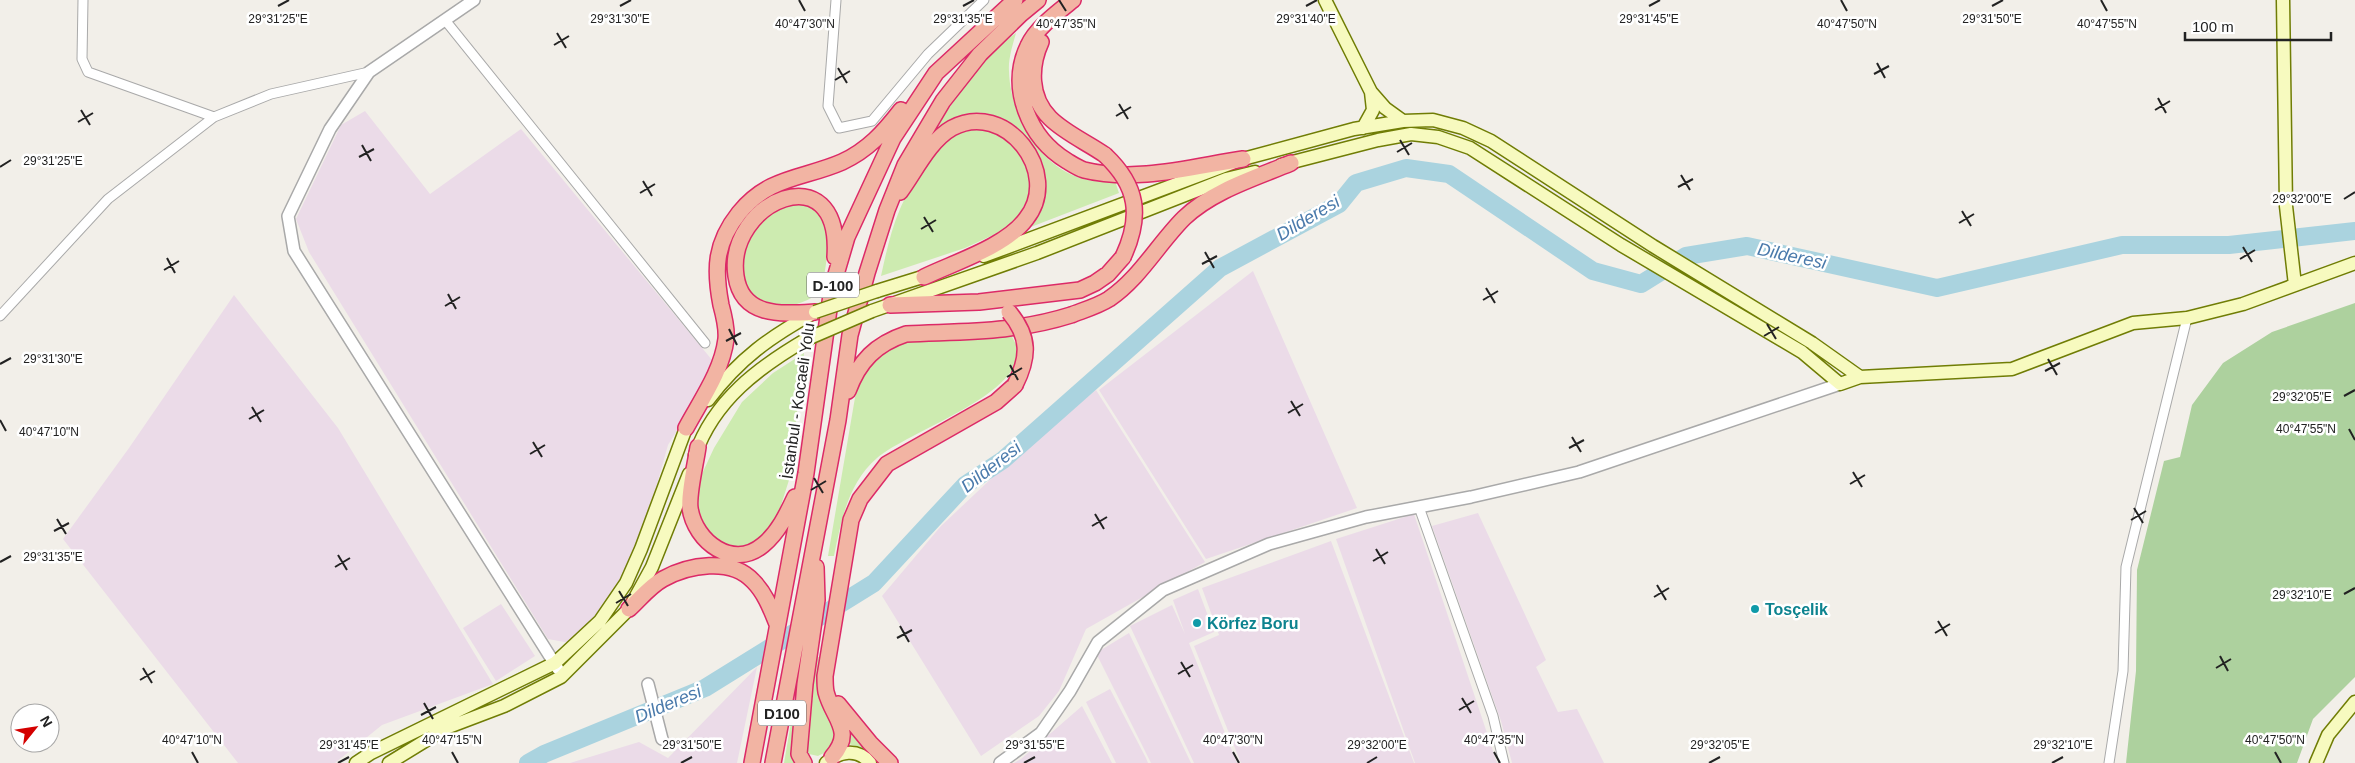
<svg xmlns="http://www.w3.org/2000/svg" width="2355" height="763" font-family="Arial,sans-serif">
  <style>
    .industrial { fill: #ebdbe8 }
    .grass { fill: #cdebb0 }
    .forest { fill: #add19e }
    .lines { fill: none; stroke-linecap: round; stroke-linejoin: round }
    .river { stroke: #aad3df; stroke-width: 18 }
    .minor-casing { stroke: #a9a9a9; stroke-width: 11 }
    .tertiary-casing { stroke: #a9a9a9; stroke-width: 14 }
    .secondary-casing { stroke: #707d05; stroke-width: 15 }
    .trunk-casing { stroke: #dc2a67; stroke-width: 18 }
    .minor { stroke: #fff; stroke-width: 9 }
    .tertiary { stroke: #fff; stroke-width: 11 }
    .secondary { stroke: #f7fabf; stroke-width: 12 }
    .trunk { stroke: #f2b4a3; stroke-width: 15 }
    .secondary-bridge-casing { stroke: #707d05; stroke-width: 15; stroke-linecap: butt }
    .trunk-bridge-casing { stroke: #dc2a67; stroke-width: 18; stroke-linecap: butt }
    .secondary-bridge { stroke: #f7fabf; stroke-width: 12 }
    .trunk-bridge { stroke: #f2b4a3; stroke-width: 15 }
    .ticks { fill: none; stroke: #222; stroke-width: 2 }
    .culture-dot { fill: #0f9aa8; stroke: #fff; stroke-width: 2 }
    .labels { text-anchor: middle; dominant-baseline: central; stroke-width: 5; stroke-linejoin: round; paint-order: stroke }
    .shield { fill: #fff; stroke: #646464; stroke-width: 1 }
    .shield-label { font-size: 15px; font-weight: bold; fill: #222 }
    .street-label { font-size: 16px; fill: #222; stroke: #fff }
    .culture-label { font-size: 16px; font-weight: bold; fill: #0d838f; stroke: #fff; text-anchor: start }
    .water-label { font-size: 18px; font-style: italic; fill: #4a7aab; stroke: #fff }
    .ticks-label { font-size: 12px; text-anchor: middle; fill: #222; stroke: #fff; stroke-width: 5; stroke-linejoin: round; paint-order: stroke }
  </style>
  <rect width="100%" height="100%" fill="#f2efe9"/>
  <path class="industrial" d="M365,111L430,194L521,129L717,366L668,445L642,537L618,589L570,643L548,639L309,252L296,219L341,125Z
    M1253,271L1357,508L1206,559L1099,390Z
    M234,295L338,428L493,684L382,725L335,763H238L63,539L129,448Z
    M1096,390L1205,562L1086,629L1059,691L1039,716L981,756L882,596L941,526L1011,460Z
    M1478,513L1546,660L1536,667L1558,712L1577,709L1604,763H1512L1501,721L1432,526Z
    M1414,514L1497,763H1415L1336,539Z
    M1331,541L1414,763H1241L1194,646L1219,635L1202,588Z
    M1198,589L1214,632L1189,643L1237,763H1194L1130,626L1172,605L1185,634L1173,600Z
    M501,604L535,656L496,681L463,628Z
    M1129,633L1191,763H1151L1096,653Z
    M757,667L737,763H570L639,742L668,758Z
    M1110,689L1146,758L1148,763H1116L1086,702Z
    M1082,706L1112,763H1014L1021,759Z"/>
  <path class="grass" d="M1016,33C1013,44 1008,59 1009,71C1010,114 1039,168 1084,179C1094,182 1104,182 1115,181L1119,193L1023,230L1039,204C1035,188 1029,149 1023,136C1020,130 1011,124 1005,121C978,106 960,113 934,129C959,96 982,56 1016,33Z
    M968,128L988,129L1007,136L1027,160L1031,180L1028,198L1019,215L1004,230L965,248L881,276C886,253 891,230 900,209C908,190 937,146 954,134C958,131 964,130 968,128Z
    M793,201L814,206L826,224L829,243L822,291C799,310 753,317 741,281C740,276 742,268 742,262C743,251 745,239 753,230C764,216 778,209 793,201Z
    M1010,333C1013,339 1017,345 1018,351C1019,396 909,431 877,458C848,483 841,521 834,556H828L858,380L863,370L892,345L906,341Z
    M804,353L789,480L776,521L764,537L753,545L740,550L714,542L695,509L701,476L714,448L742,402L773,373Z
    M815,656L819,657C819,669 815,682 819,693C822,705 844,733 835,745C832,749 822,754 818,756L809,754L804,747Z
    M798,682L799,687L791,751L796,763H784Z
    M849,725L883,763H878L864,749L849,744Z"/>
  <path class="forest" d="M2355,303V677L2313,719L2297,763H2126L2136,671L2137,570L2164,461L2180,457L2192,405L2223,363L2272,332Z"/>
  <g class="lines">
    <path class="river" d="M528,763L544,754L705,688L874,583L965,485L1003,460L1220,268L1339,204L1356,183L1406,168L1449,174L1593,271L1641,284L1686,256L1747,246L1937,288L2122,245H2229L2355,231"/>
    <g class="minor-casing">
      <path id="minor" d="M83,0L82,59L88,72L214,117L271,94L369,72
        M836,0L828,106L839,128L872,121L928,54L984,0
        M445,20L705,343
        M0,316L108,199L214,117
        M1419,507L1493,716L1504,763
        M2109,763L2123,671L2126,567L2187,318"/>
    </g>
    <g class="tertiary-casing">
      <path id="tertiary" d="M474,0L369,72L330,129L288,216L294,251L558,669
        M648,684L662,739
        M1000,763L1041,733L1070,691L1098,642L1163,590L1269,544L1366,517L1471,497L1579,472L1840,384"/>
    </g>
    <g class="secondary-casing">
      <path id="secondary" d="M1325,0L1371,92
        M2283,0L2286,206L2295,285
        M1363,128L1373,110L1371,92L1385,108L1403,121
        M1281,165L1378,140L1411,134L1438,137L1470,148L1621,245L1802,352L1840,384L1860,377L2012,369L2133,323L2187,318L2243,304L2355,263
        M984,256L1243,159L1354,129L1403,121L1433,120L1463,128L1491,141L1653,246L1812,343L1860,377
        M877,291L932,274
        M872,311L1037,253L1226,179L1255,172
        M708,400C740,358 770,337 815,312
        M695,455C714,400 759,367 807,339
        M356,763L371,753L555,663L600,621L626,583L641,549L686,428L691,421
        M389,763L446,728L504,706L561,677L629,609L652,567L689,474
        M826,763C839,751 858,748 870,763
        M2316,763L2328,735L2355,702"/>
    </g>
    <g class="trunk-casing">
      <path id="trunk" d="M1073,0C1058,12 1036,28 1028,46C1008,88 1029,138 1067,161C1072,164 1078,168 1084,170C1136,183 1191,167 1243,159
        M1041,42C1030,66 1029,97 1050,118C1065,133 1088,143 1105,155
        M900,192C915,172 929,141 952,128C1005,99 1063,173 1026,219C1005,247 955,262 924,277
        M890,305L979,302L1080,290L1095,283L1108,274L1123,257
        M815,312C783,314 742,318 736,276C725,202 842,151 835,257
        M848,391C859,361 876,344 906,334C965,331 1014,333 1071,315C1084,310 1098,306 1109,299C1140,278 1158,244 1184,218C1212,191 1255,178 1291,163
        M686,428C701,400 722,371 726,339C727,328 724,316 721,305C714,269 715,243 739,213C769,176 803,179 842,162C868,150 884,132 901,110
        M698,447C696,462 688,494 690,508C695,542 733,570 763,545C778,533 787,514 795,497
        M629,609C640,599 650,586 663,579C688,565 731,557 753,581C765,593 771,609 777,624
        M838,704L870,743L890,763
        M832,757C855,731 833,719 826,692C825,687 825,681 825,676L851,520L860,499L887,464L996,402L1015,385
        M752,763L806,473L832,288L847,237L893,138L936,73L1015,0
        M773,763L838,420L850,335L867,273L887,210L905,165L943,101L980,54L1021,14L1038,0
        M804,763L799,754L805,684L817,600L816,567"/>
    </g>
    <use href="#minor" class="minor"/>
    <use href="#tertiary" class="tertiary"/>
    <use href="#secondary" class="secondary"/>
    <use href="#trunk" class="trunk"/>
    <g class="secondary-bridge-casing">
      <path id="secondary-bridge" d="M815,312L877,291
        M807,339L872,311"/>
    </g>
    <g class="trunk-bridge-casing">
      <path id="trunk-bridge" d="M1105,155C1138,186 1142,216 1123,257
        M1009,312C1030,337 1029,357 1015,385"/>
    </g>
    <use href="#secondary-bridge" class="secondary-bridge"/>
    <use href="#trunk-bridge" class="trunk-bridge"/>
  </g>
  <path class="ticks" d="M799,0L805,11M1059,0L1066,11M1841,0L1847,11M2101,0L2107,11M278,6L289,0M620,6L631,0M963,6L974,0M1306,6L1317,0M1649,6L1660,0M1992,6L2003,0M557,33L566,48M554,45L569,36M1877,63L1885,78M838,68L847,83M1874,74L1889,66M835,80L850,71M2158,98L2166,113M1119,104L1128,119M81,110L90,125M2155,110L2170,101M1116,116L1131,107M78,122L93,113M1400,140L1409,155M362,145L371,161M1397,152L1412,143M359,157L374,149M0,167L11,160M1681,175L1690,190M643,181L652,196M1678,187L1693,179M640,193L655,184M2344,199L2355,192M1962,211L1971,226M924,217L933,232M1959,223L1974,214M921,229L936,220M2243,247L2252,262M1205,252L1214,268M167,258L175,273M2240,259L2255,250M1202,264L1217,256M164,270L179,261M1486,288L1495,303M448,294L456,309M1483,300L1498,291M445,306L460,297M1767,324L1776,339M729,329L737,345M1764,336L1779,327M726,341L741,333M2048,359L2057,375M0,364L11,358M1010,365L1018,380M2045,371L2060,363M1007,377L1022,368M2344,396L2355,390M1291,401L1300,416M252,407L261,422M1288,413L1303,404M249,419L264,410M0,420L6,431M2349,429L2355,440M1572,437L1581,452M533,442L542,457M1569,448L1584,440M530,454L545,445M1853,472L1862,487M814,478L823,493M1850,484L1865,475M811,490L826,481M2134,508L2143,523M1095,514L1104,529M57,519L66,534M2131,520L2146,511M1092,526L1107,517M54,531L69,523M1376,549L1385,564M338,555L347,570M1373,561L1388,552M0,562L11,556M335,567L350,558M1657,585L1666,600M619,591L628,606M2344,594L2355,588M1654,597L1669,588M616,603L631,594M1938,621L1947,636M900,626L909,642M1935,633L1950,624M897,638L912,630M2220,656L2228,671M1181,662L1190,677M143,668L152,683M2216,668L2231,659M1178,674L1193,665M140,680L155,671M1462,698L1471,713M424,703L433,719M1459,710L1474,701M421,715L436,707M192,752L198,763M452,752L458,763M1233,752L1239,763M1494,752L1500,763M2275,752L2281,763M338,763L349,757M681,763L692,757M1024,763L1035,757M1367,763L1377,757M1709,763L1720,757M2052,763L2063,757"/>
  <g class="culture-dot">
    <circle cx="1755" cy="609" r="5"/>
    <circle cx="1197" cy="623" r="5"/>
  </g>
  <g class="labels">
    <g class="shield">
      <rect x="807" y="272.5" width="52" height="25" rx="4"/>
      <rect x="758" y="700.5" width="48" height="25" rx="4"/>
    </g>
    <g class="shield-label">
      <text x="833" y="285">D-100</text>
      <text x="782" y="713">D100</text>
    </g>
    <g class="street-label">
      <text transform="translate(798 401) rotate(-82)">İstanbul - Kocaeli Yolu</text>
    </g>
    <g class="culture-label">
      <text x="1765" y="609">Tosçelik</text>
      <text x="1207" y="623">Körfez Boru</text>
    </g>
    <g class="water-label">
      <text transform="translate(1308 218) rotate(-31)">Dilderesi</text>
      <text transform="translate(1792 256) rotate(12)">Dilderesi</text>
      <text transform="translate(991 467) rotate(-38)">Dilderesi</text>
      <text transform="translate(668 704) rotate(-23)">Dilderesi</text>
    </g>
  </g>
  <g class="ticks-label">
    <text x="278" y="23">29°31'25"E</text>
    <text x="963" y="23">29°31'35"E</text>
    <text x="1306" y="23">29°31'40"E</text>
    <text x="1649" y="23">29°31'45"E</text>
    <text x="1992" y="23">29°31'50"E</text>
    <text x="620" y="23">29°31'30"E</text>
    <text x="805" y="28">40°47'30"N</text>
    <text x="1066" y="28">40°47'35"N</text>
    <text x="1847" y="28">40°47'50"N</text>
    <text x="2107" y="28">40°47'55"N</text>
    <text x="53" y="165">29°31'25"E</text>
    <text x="2302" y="203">29°32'00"E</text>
    <text x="53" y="363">29°31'30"E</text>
    <text x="2302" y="401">29°32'05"E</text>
    <text x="2306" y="433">40°47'55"N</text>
    <text x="49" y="436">40°47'10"N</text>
    <text x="53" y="561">29°31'35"E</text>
    <text x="2302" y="599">29°32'10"E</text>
    <text x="192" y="744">40°47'10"N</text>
    <text x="452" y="744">40°47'15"N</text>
    <text x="1233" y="744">40°47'30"N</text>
    <text x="1494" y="744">40°47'35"N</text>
    <text x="2275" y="744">40°47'50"N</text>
    <text x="349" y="749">29°31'45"E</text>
    <text x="692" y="749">29°31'50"E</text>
    <text x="1035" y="749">29°31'55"E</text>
    <text x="1377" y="749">29°32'00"E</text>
    <text x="1720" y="749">29°32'05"E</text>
    <text x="2063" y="749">29°32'10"E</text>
  </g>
  <g transform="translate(35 728) rotate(60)"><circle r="24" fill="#ffffff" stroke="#a7a7a7"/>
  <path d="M0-4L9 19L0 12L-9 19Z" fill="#d40000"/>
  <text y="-8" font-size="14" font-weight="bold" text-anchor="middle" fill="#222222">N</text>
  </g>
  <path d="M2185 32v8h146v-8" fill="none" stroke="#222222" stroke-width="2.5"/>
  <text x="2192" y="32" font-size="15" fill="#222222" stroke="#ffffff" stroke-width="4" paint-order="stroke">100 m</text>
</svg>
